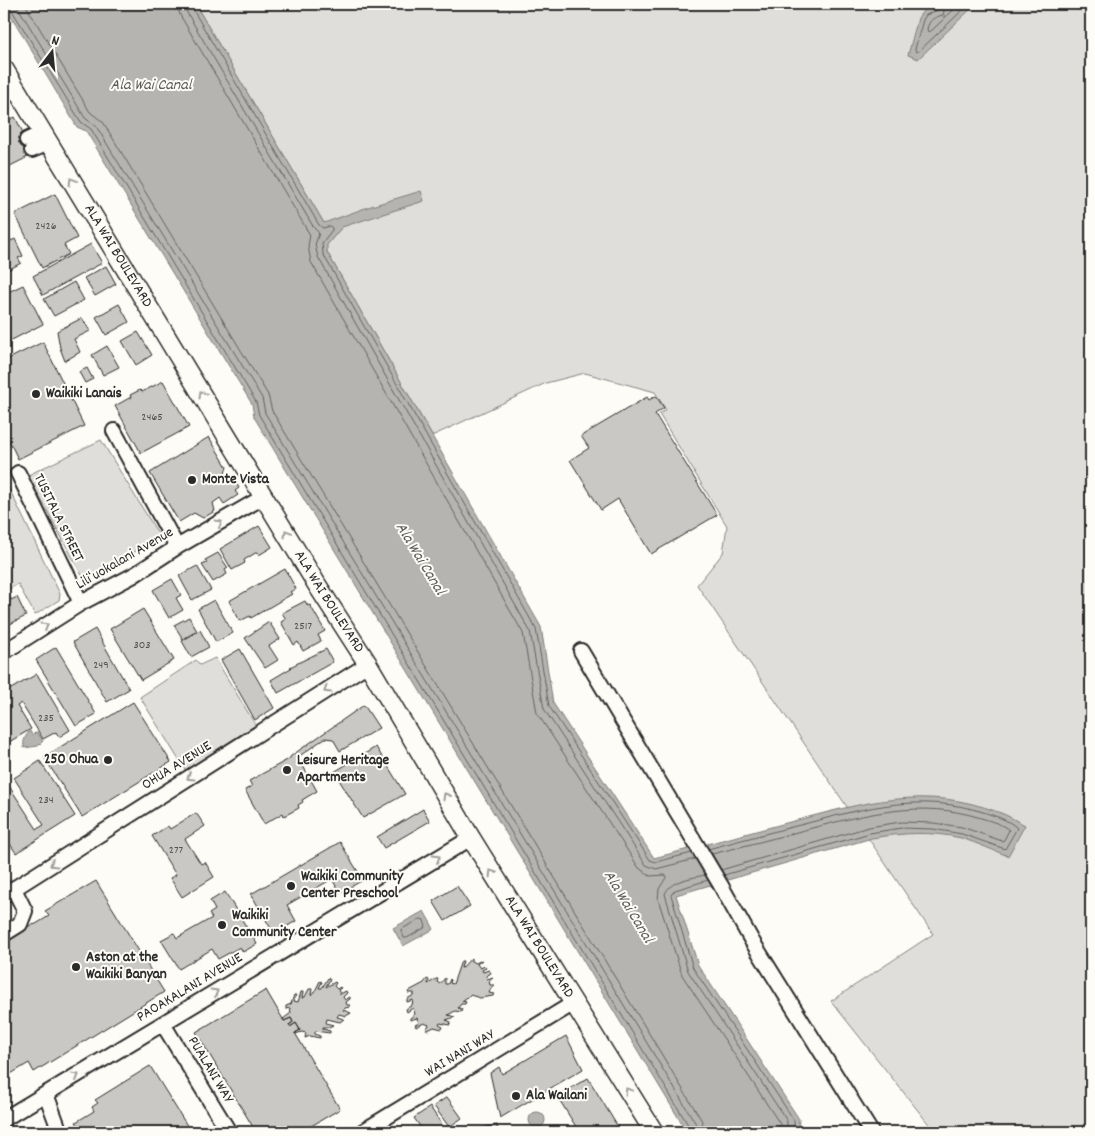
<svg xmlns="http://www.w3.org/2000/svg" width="1095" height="1136" font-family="Dekko,sans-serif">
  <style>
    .green { fill: #dfdeda; stroke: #858482 }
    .water { fill: #b5b4b1; stroke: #7e7d7b }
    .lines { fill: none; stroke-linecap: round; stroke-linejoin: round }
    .shore { stroke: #626261; stroke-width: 1 }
    .building { fill: #c9c8c4; stroke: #2b2b2b }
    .minor-casing { stroke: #2b2b2b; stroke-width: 18 }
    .major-casing { stroke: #2b2b2b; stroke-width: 21 }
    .minor { stroke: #fdfcf7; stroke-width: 14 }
    .major { stroke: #fdfcf7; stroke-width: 18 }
    .oneway { stroke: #9e9e9b }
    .poi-dot { fill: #2b2b2b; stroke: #fdfcf7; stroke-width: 2 }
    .labels { text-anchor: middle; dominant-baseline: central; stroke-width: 4; stroke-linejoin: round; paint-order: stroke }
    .number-label { font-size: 12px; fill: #525251 }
    .street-label { font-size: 15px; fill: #2b2b2b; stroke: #fdfcf7 }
    .poi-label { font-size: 15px; font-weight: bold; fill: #2b2b2b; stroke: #fdfcf7; text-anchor: start }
    .water-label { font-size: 16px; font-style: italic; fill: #5b5b5a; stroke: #fdfcf7 }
  </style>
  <rect width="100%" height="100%" fill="#fdfcf7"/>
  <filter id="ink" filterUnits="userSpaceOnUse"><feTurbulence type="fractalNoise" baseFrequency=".02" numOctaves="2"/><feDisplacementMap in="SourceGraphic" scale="10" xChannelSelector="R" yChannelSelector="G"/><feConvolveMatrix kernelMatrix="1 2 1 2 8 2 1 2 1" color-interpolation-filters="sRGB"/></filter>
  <g filter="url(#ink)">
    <path class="green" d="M195,4H1091V1131L935,1132L831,1001L933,934L697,585L723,553L727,526L659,414L666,410L655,392L585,373L546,383L432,436L327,252L324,223Z
      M101,440L160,537L85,581L28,475Z
      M4,482H6L60,594L59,600L35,615L18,584L4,592Z
      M215,658L258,729L187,773L140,697L196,660L200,665Z"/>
    <path class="water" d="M4,4H195L324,223L368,207L421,191L424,201L342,227L327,245V252L541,627L553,703L654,858C700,846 745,834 790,822C862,803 925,784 998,812C1008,815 1016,821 1025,825L1008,856C992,850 977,843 961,838C931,831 902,833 872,838L676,895L698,965L799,1119L798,1132H687L254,417L252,404L86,131L77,127Z
      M937,4H976L918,59L908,55L918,18L923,11Z
      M30,731L32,735L37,732L43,741L38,746L24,748C23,740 25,736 30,731Z
      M424,911L434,929L403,946L393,928Z
      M529 1120a8 8 0 1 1 16 0a8 8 0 1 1-16 0Z"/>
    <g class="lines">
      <path class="shore" d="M8,4L81,122L91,129L256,402L259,415L690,1128L691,1132
        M16,4L85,118L96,126L262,398L265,413L696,1124L697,1132
        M25,4L90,112L103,122L268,395L272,411L702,1121L705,1132
        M177,4L180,15L310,235L308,246L311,262L523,633L537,713L639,868L650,876L665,875L667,876L659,889L658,899L682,975L780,1124V1132
        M185,4L186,11L314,228L319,233L315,245L318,257L530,631L544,709L646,865L656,869L695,859
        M191,4L192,8L319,225L323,228L330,226L332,228V230L322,243L323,254L536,629L549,706L650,860L656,862L692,853
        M940,4L938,10L926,15L923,20L915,49L916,52L919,51L969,4
        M946,4L943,15C934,17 929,20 927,29L928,32L931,31L944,19V16H947L960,4
        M708,849C742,840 775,831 808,823C868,807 921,793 983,812C995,816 1009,820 1017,828L1005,849L962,834L933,829L901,828L870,833L724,875
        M712,854C744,846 776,838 808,829C868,814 920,799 981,818C991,821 1002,824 1009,830L1004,840L1002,841L962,827L934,823L901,822L869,827L721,870
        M705,875C692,878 670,880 665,894L688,971L787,1121V1132
        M708,880L675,890L671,895L693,968L794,1120V1132
        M421,919L424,920L426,927L407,938H404L401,930Z"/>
    </g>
    <path class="building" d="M15,117L34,154L4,169V123Z
      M55,194L77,238L64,245L69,254L42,268L15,214Z
      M6,230L11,241L15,239L23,256L18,258L21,263L4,272V231Z
      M91,244L102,263L43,295L33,276Z
      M106,266L116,284L95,296L84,278Z
      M74,282L84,300L54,316L44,299Z
      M23,285L43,324L4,344V294Z
      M119,304L129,322L106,335L96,317Z
      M82,318L90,331L74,339L80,352L65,361L60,348L57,331Z
      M138,332L152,355L136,365L122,341Z
      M43,342L84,426L18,459L4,430V361Z
      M107,346L119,367L103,375L92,355Z
      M87,368L93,379L85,383L79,372Z
      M163,381L189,427L141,453L115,406L131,397L130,395L140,390L142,392Z
      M656,396L664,408L655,414L717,515L651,554L618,499L601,510L570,460L589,448L581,436L647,397L649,400Z
      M209,437L227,467L225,473L230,481L234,479L239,488L235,491L238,495L224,504L220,498L213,503L215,511L203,518L194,513L179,522L150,473Z
      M259,526L272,547L259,555L257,552L244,560L245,563L232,570L220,549Z
      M218,553L228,568L225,570L227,574L213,582L202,565L207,563L205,560Z
      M197,566L211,590L192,600L179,576Z
      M285,569L296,589L290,592L292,594L251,618L250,616L240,621L229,601Z
      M172,579L181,595L176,598L183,610L169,618L153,590Z
      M9,595L11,600L17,597L26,616L10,624L4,611V604L7,602L5,597Z
      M214,600L233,633L216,642L198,609Z
      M305,601L308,606L310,605L325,631L318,635L321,641L303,651L298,642L294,645L281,622L286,619L282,613Z
      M143,609L174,660L141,680L110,629Z
      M189,617L197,631L183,639L174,625Z
      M269,622L280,639L269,646L278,660L265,668L245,638Z
      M95,629L129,689L107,702L73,642Z
      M200,630L209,647L191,657L182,641Z
      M56,647L96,714L76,726L36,660Z
      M240,649L274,708L255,720L221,660Z
      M326,649L333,662L278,693L271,680L291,668L290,667Z
      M37,674L70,730L59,737L56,732L43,739L21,703L17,706L31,729L4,745V693Z
      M133,702L171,762L82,817L44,757Z
      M364,705L379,728L340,751L333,739L325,738L298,757L317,791L302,800L303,802L298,805L299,808L284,816L283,813L264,824L245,790L252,786L249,781L289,759L291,756Z
      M376,747L405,794L363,818L334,772Z
      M40,761L75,816L16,853L4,835V785L7,783L37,829L44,825L14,778Z
      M423,809L430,821L384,848L377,837Z
      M196,813L205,826L185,839L201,864L205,862L214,877L182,897L170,878L176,875L152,836L168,826L170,829Z
      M340,842L363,880L340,893L332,879L287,905L296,921L274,934L251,894Z
      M96,881L164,992L34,1072L29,1063L4,1078V941L9,936L25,927L36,924L49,916L45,911Z
      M457,886L470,906L445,921L433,901Z
      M225,892L257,944L243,952L240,947L218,959L212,949L179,969L161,940L174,933L177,938L212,918L209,914L215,910L210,901Z
      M471,958V961L476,963L482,960L477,964L480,968L485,966L486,968L482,970L483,972L489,970L491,973L486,976L487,979L493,977V978L489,981L490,985H494V986L491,988L489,993L494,994L493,996L480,998L470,995L462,1001L466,1002L465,1004H461L458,1008L462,1009L461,1012L455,1011L448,1015L455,1017L446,1020L451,1022L450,1025L440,1023L439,1025L443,1027L442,1029L434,1027L428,1030L426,1029L429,1025L424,1023L416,1027L415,1025L419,1023L417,1018L410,1020V1018L415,1014L413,1008L407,1012L406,1009L412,1005L413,1000L407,1002V999L414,995V993H408L409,991L424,983L427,979L429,980L428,984L436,979H438L437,982L440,984L445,978V984H448L450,979L451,980L450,983L453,984L461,961H463L461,968H462Z
      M328,978L330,979L326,987L335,982L336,983L334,986L337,989L340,987L341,988L338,990L340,994L346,991L347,993L343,997L345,1000L350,997V999L346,1002L347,1005H350V1007L345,1008L343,1010L351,1013L346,1016L339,1014L337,1017L344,1019L340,1022L327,1019L326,1023L333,1025L329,1027H323V1029L330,1031V1033L315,1031V1034L320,1036V1038L310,1036L305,1038L306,1033L302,1032L295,1034V1033L300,1030L296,1023L290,1027L289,1025L293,1022L291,1018L284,1021L283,1019L291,1013L290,1008L286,1009V1006L291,1004L294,995H296L294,1001L298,1002L301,992H303L302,998L305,997L309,989H312L311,995L314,993L320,981L322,982L319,988H322Z
      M266,990L284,1021L291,1018L293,1022L289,1025L290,1027L296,1023L300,1030L295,1033L340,1109L301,1132H256L196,1032Z
      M566,1036L583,1069L500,1118L490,1073L499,1067L502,1074Z
      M150,1066L191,1132H83L76,1122L94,1111L92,1107L98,1103L95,1100Z
      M588,1078L621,1132H574L578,1130L557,1096Z
      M447,1097L462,1118L449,1127L434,1106Z
      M430,1107L445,1129L440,1132H424L414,1118Z
      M497,1125L498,1132H470V1130Z"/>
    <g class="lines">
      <g class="minor-casing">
        <path id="minor" d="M27,140L42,133
          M32,150L49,143
          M114,431L177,547
          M18,473L81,603
          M581,651L720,884L752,941L871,1132
          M4,652L81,603L134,575L177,547L265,496
          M4,895L368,664
          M4,934L20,924L25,911L14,889
          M163,1024L229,1132
          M46,1094L60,1132
          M4,1119L471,838
          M362,1132L574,1003"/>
      </g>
      <g class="major-casing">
        <g id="major">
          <path id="s1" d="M4,69L319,588L368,664L471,838L654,1132"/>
        </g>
      </g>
      <use href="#minor" class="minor"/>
      <use href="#major" class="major"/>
    </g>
    <defs><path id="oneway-chevron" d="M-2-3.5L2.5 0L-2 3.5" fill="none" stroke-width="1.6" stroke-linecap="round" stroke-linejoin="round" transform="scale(1.25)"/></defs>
    <g class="oneway">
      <use href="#oneway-chevron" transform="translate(72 181) rotate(-121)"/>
      <use href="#oneway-chevron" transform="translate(202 394) rotate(-121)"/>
      <use href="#oneway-chevron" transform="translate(219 523) rotate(-30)"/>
      <use href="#oneway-chevron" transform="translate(287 533) rotate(-121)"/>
      <use href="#oneway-chevron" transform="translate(45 626) rotate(-32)"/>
      <use href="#oneway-chevron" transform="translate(327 690) rotate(148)"/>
      <use href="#oneway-chevron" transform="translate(190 777) rotate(148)"/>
      <use href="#oneway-chevron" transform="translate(446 796) rotate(-120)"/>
      <use href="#oneway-chevron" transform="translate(437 858) rotate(-31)"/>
      <use href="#oneway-chevron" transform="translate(53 864) rotate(148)"/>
      <use href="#oneway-chevron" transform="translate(492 873) rotate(-122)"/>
      <use href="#oneway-chevron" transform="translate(215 992) rotate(-31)"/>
      <use href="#oneway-chevron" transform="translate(76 1076) rotate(-31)"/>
      <use href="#oneway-chevron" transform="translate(628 1091) rotate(-122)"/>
    </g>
  </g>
  <g class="poi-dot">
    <circle cx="36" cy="394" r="5"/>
    <circle cx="192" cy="480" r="5"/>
    <circle cx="108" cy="760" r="5"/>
    <circle cx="287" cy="770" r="5"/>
    <circle cx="291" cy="886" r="5"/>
    <circle cx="222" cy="925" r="5"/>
    <circle cx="76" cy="967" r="5"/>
    <circle cx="516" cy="1096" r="5"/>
  </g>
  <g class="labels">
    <g class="number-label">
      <text x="46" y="226">2426</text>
      <text x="152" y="417">2465</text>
      <text x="303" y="626">2517</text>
      <text x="142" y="645">303</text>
      <text x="101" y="665">249</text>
      <text x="46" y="718">235</text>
      <text x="46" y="800">234</text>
      <text x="176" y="850">277</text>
    </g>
    <g class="street-label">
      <text stroke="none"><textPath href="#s1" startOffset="219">ALA WAI BOULEVARD</textPath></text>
      <text transform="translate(58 518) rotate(64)">TUSITALA STREET</text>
      <text transform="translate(125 559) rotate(-30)">Liliʻuokalani Avenue</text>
      <text stroke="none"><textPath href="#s1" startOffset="624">ALA WAI BOULEVARD</textPath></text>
      <text transform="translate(177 766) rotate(-32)">OHUA AVENUE</text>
      <text stroke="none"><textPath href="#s1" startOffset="1028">ALA WAI BOULEVARD</textPath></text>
      <text transform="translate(190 988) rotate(-31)">PAOAKALANI AVENUE</text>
      <text transform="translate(460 1054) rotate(-31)">WAI NANI WAY</text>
      <text transform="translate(210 1070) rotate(59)">PUALANI WAY</text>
    </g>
    <g class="poi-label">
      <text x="46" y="394">Waikiki Lanais</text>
      <text x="202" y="480">Monte Vista</text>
      <text x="98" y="760" text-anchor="end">250 Ohua</text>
      <text x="297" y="761">Leisure Heritage<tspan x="297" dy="17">Apartments</tspan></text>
      <text x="301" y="877">Waikiki Community<tspan x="301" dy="17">Center Preschool</tspan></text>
      <text x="232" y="916">Waikiki<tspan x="232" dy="17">Community Center</tspan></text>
      <text x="86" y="958">Aston at the<tspan x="86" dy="17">Waikiki Banyan</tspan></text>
      <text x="526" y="1096">Ala Wailani</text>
    </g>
    <g class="water-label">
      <text x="151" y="85">Ala Wai Canal</text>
      <text transform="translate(420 559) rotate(59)">Ala Wai Canal</text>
      <text transform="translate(628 907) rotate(59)">Ala Wai Canal</text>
    </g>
  </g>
  <rect width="1095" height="1136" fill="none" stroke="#fdfcf7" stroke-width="20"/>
  <rect x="10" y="10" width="1075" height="1116" fill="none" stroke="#2b2b2b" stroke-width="2" filter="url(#ink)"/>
  <g transform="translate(52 52) rotate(16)" stroke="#fdfcf7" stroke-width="4" paint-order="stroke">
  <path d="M0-4L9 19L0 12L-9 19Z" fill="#2b2b2b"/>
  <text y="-8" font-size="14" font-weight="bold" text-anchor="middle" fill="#2b2b2b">N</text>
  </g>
</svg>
